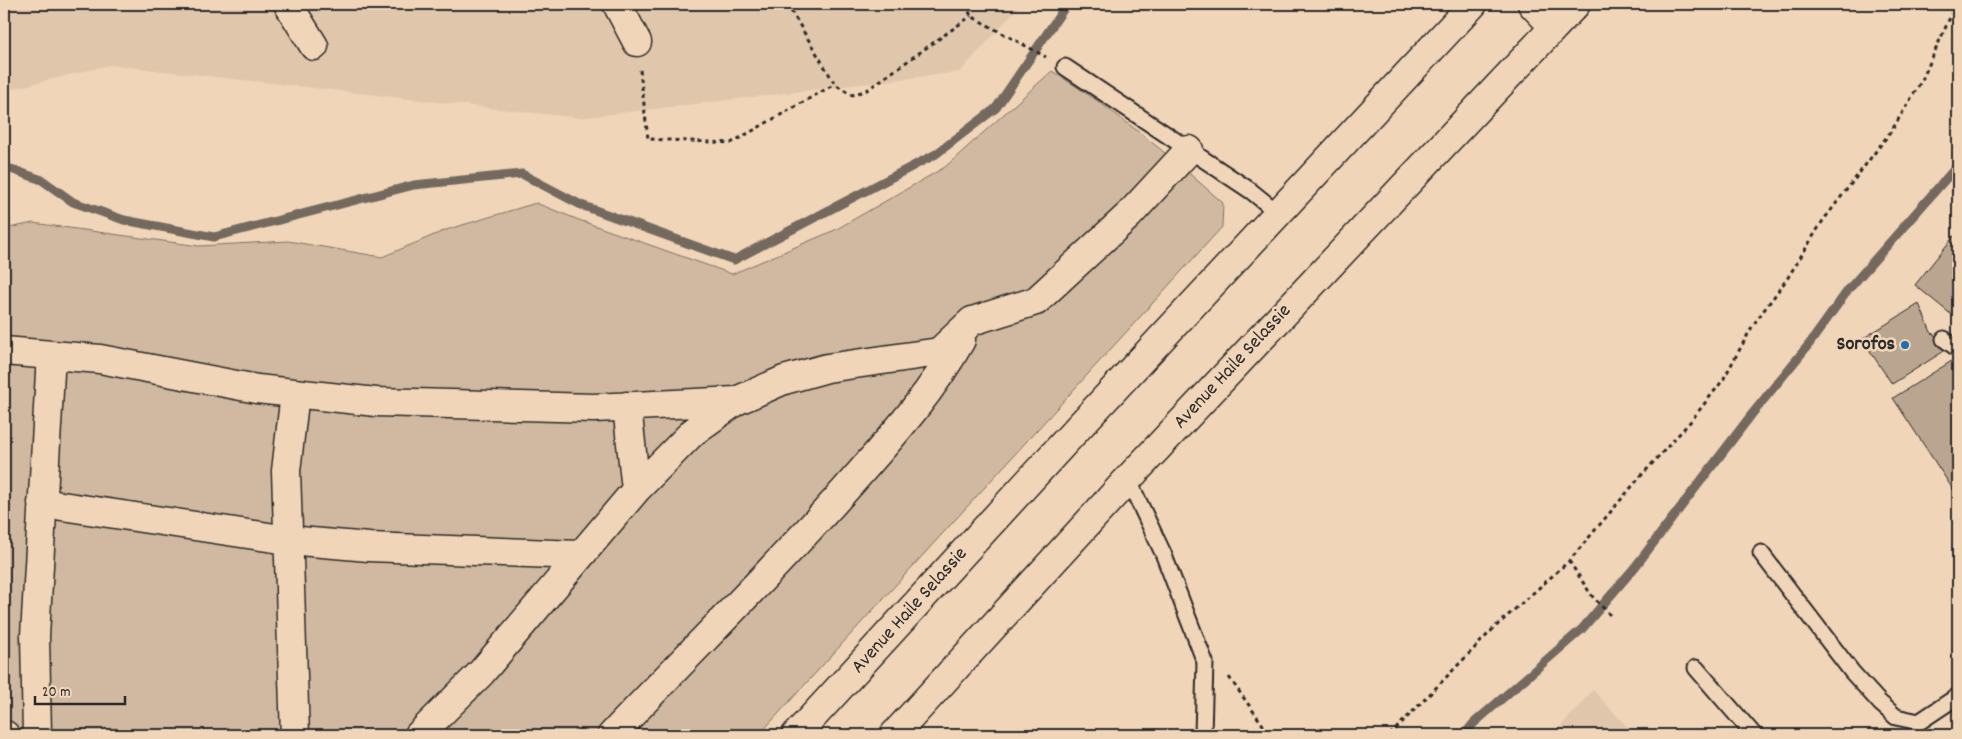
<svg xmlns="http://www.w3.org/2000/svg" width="1962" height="739" font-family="Dekko,sans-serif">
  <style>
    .built { fill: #e0c7ac }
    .green { fill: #d0b9a0; stroke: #7e7266 }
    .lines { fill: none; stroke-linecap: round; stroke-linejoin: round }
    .stream { stroke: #73695e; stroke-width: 9 }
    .building { fill: #baa591; stroke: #2b2b2b }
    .service-casing { stroke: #2b2b2b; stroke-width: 19 }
    .minor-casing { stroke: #2b2b2b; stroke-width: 31 }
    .tertiary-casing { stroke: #2b2b2b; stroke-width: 31 }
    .path { stroke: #2b2b2b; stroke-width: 3; stroke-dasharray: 4 4; stroke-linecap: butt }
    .service { stroke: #f1d5b8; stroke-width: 15 }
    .minor { stroke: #f1d5b8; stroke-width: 28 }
    .tertiary { stroke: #f1d5b8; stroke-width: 28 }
    .poi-dot { fill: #1f6fb2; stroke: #f1d5b8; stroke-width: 2 }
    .labels { text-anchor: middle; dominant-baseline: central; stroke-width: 5; stroke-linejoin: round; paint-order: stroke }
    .poi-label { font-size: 20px; font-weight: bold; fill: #2b2b2b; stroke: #f1d5b8; text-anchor: end }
    .street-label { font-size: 20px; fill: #2b2b2b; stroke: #f1d5b8 }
  </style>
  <rect width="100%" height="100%" fill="#f1d5b8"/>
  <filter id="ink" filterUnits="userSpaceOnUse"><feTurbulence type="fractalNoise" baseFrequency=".02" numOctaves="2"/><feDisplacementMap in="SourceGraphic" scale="10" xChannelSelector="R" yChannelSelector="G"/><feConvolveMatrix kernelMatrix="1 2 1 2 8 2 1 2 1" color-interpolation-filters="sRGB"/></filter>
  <g filter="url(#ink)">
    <path class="built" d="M4,4H1021L960,72L579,118L110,65L4,91Z
      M1593,690L1635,735H1553Z"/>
    <path class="green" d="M1052,71C1114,109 1169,155 1223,203L1222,227L759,735H4V229L33,223L199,246L288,241L382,257L446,230L536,203L579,220L732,274L835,230L945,167Z"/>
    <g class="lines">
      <path class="stream" d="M4,171L11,169L42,180L73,202L124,220L214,237L414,185L522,174L581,205L734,260L936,154L996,108L1067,4
        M1464,735L1474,723L1582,629L1635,567L1752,414L1810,343L1848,290L1958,165"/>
    </g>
    <path class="building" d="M1958,231V320L1915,285Z
      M1919,304L1931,332L1949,348L1892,384L1862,339Z
      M1958,357V497L1893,398Z"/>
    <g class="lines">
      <g class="service-casing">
        <path id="service" d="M1065,67L1251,191L1278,213
          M1944,339L1958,349
          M1128,479L1163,553L1205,662L1203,735
          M1761,553L1852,672L1880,703L1896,717L1919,722L1958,696
          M1696,668L1754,735"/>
      </g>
      <g class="minor-casing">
        <path id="minor" d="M288,4L314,46
          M617,4L637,42
          M4,351L100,359L257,389L376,402L594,408L736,401
          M295,393L286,471L295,735
          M627,406L636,490
          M42,503L288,540L369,547L579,555
          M4,735H5
          M37,735L35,636L51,355
          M419,735L481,673L636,490L693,432L736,401L784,380L827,368L939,352L972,321L1036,301L1129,215L1189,150
          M612,735C689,653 770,574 845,490C887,442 930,396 961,340"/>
      </g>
      <g class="tertiary-casing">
        <path id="tertiary" d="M1532,4L1554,27
          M796,735L1075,431L1473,4
          M894,735L1128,479L1576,4"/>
      </g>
      <path class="path" d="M787,4L835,84L852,95L867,90L971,16
        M966,4L971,16L1046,57
        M640,70L648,139L731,143L835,84
        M1569,561L1592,596L1610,615
        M1229,677L1270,735
        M1390,735L1494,628L1569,561L1640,477L1690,422L1723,380L1753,325L1787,279L1822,222L1892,130L1922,80L1956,4"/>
      <use href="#service" class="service"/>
      <use href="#minor" class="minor"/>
      <use href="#tertiary" class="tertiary"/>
    </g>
  </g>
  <circle class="poi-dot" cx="1905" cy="345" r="5"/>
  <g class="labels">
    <g class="poi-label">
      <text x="1895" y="345">Sorofos</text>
    </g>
    <g class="street-label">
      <text transform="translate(1233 367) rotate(-47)">Avenue Haile Selassie</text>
      <text transform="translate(910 611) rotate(-48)">Avenue Haile Selassie</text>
    </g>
  </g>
  <rect width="1962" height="739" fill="none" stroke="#f1d5b8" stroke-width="20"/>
  <rect x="10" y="10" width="1942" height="719" fill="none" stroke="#2b2b2b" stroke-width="2" filter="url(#ink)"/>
  <path d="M35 696v8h90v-8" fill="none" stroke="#2b2b2b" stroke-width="2.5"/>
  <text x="42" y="696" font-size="15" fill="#2b2b2b" stroke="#f1d5b8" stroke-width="4" paint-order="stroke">20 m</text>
</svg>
